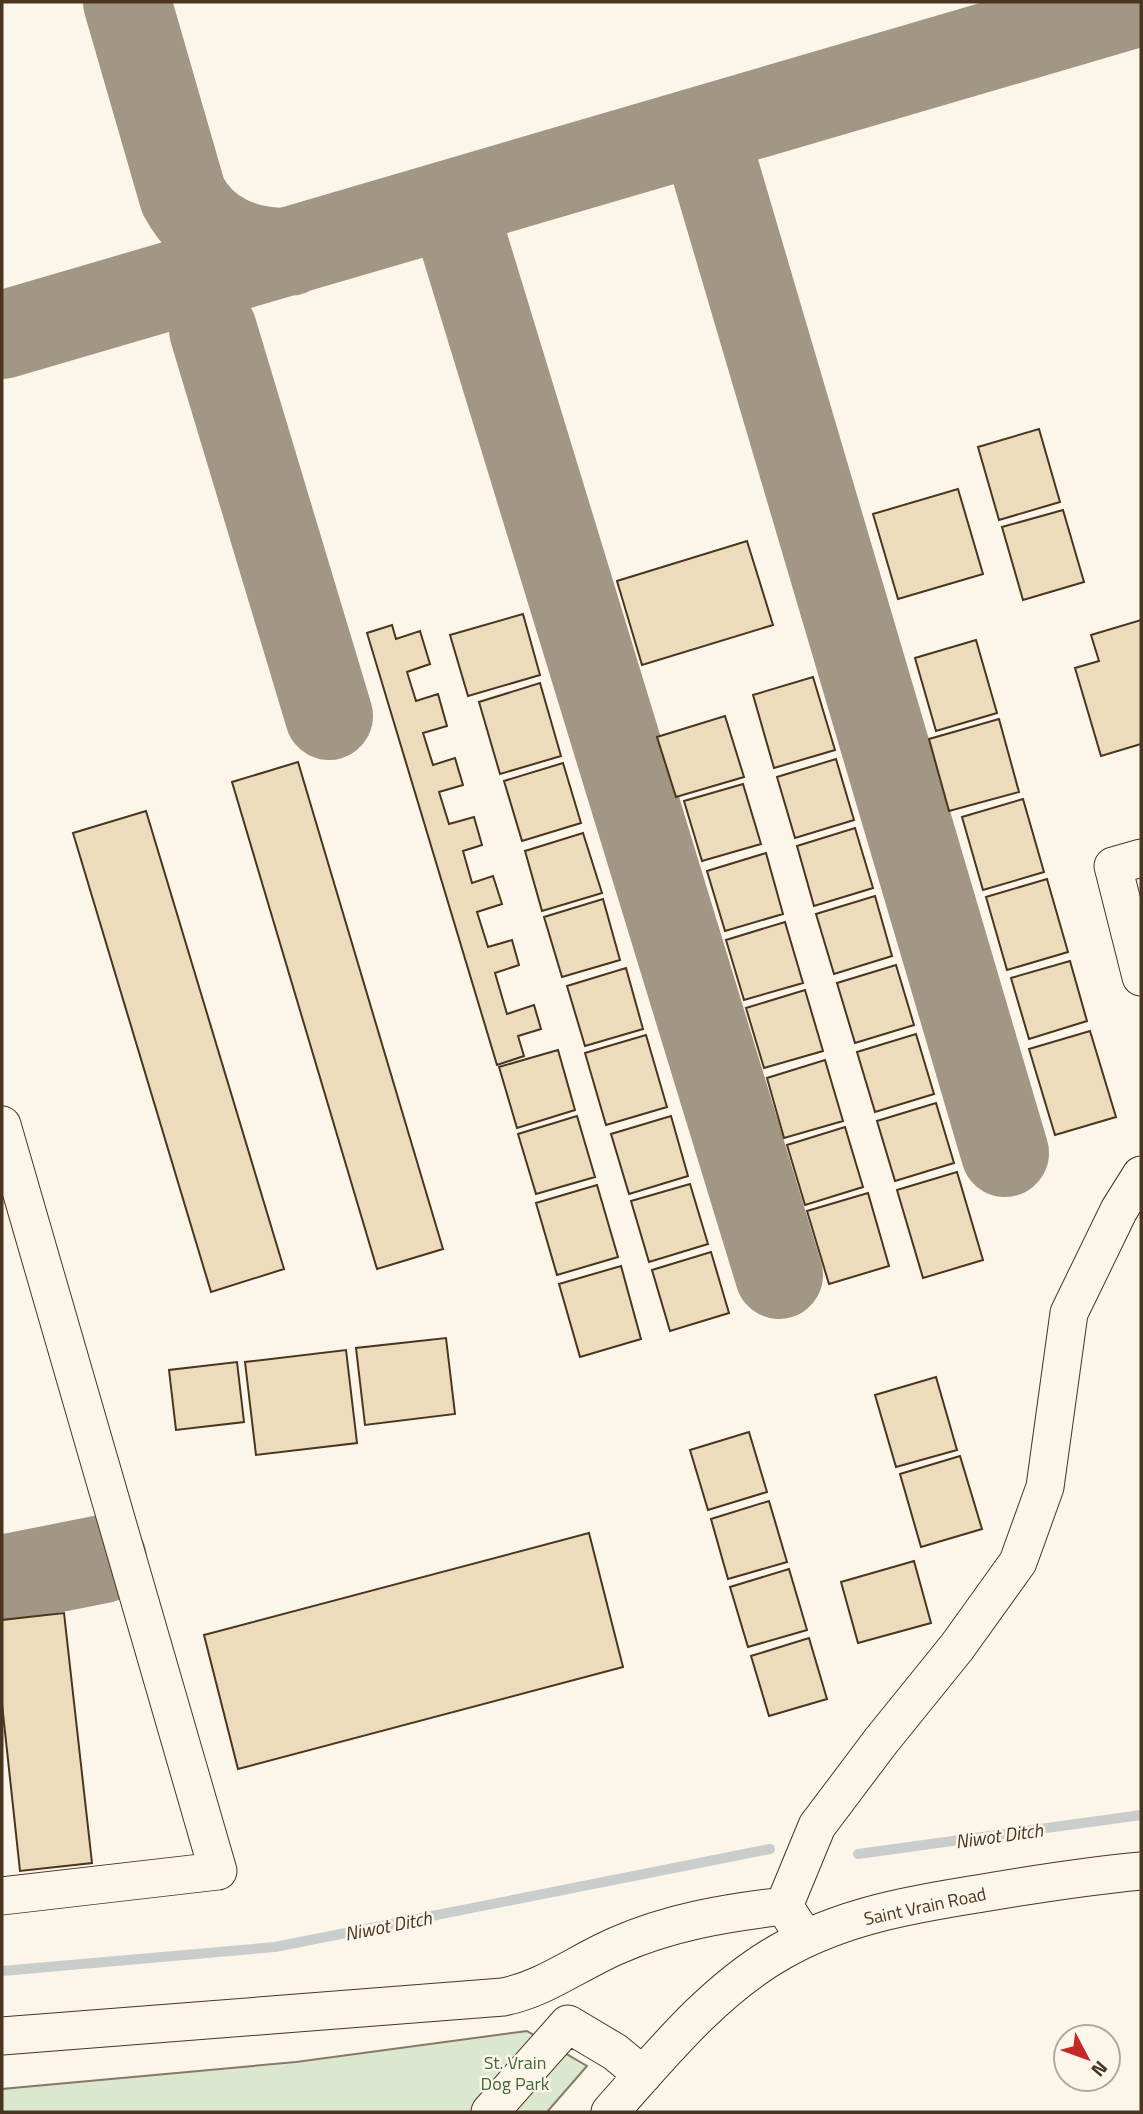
<svg xmlns="http://www.w3.org/2000/svg" width="1143" height="2114" font-family="'Titillium Web',sans-serif">
  <style>
    .green { fill: #dce7d0; stroke: #887966; stroke-width: 2 }
    .lines { fill: none; stroke-linecap: round; stroke-linejoin: round }
    .stream { stroke: #c9cecd; stroke-width: 10 }
    .taxiway { stroke: #a29684; stroke-width: 88 }
    .building { fill: #ecdcbc; stroke: #4a3520; stroke-width: 2 }
    .minor-casing { stroke: #4a3520; stroke-width: 39 }
    .minor { stroke: #fbf6e9; stroke-width: 37 }
    .labels { text-anchor: middle; dominant-baseline: central; stroke-width: 5; stroke-linejoin: round; paint-order: stroke }
    .street-label { font-size: 18px; fill: #4a3520; stroke: #fbf6e9 }
    .park-label { font-size: 18px; fill: #436837; stroke: #fbf6e9 }
    .water-label { font-size: 19px; font-style: italic; fill: #4a3520; stroke: #fbf6e9 }
  </style>
  <rect width="100%" height="100%" fill="#fbf6e9"/>
  <path class="green" d="M527,2031L587,2066L547,2112H2V2089L296,2062Z"/>
  <g class="lines">
    <path class="stream" d="M858,1854L1141,1815
      M2,1971L275,1947L770,1849"/>
    <path class="taxiway" d="M127,2L183,196C205,237 244,252 289,252
      M715,169L1005,1153
      M464,243L779,1275
      M213,330L329,716
      M2,335L1140,2
      M2,1579L103,1559"/>
  </g>
  <path class="building" d="M1039,429L1060,502L999,520L978,447Z
    M958,489L983,574L898,599L873,514Z
    M1063,510L1084,582L1023,600L1002,527Z
    M747,541L773,625L642,665L617,581Z
    M523,614L540,675L468,696L450,635Z
    M1141,620V744L1101,756L1075,668L1099,661L1091,635Z
    M392,625L396,639L420,631L430,664L407,672L416,701L438,694L447,726L423,733L433,765L455,758L463,785L439,792L449,824L474,817L482,845L463,851L472,883L493,876L502,904L477,912L488,947L512,940L519,965L495,973L507,1014L534,1005L541,1029L518,1036L524,1056L497,1065L367,633Z
    M976,640L997,713L936,731L915,658Z
    M813,677L835,750L774,768L753,695Z
    M540,683L561,756L500,774L479,702Z
    M725,716L744,777L676,797L657,737Z
    M999,719L1019,792L949,811L929,739Z
    M836,759L854,820L795,838L777,777Z
    M298,762L443,1249L377,1269L232,782Z
    M563,763L581,823L522,841L504,781Z
    M743,784L761,844L702,861L684,801Z
    M1023,799L1044,872L983,890L962,817Z
    M146,811L284,1269L211,1292L73,833Z
    M855,828L873,888L814,906L797,846Z
    M583,833L602,893L542,911L525,851Z
    M766,853L783,914L725,931L707,871Z
    M1047,879L1068,952L1007,970L986,897Z
    M875,896L892,956L834,974L816,914Z
    M603,899L620,960L562,977L544,917Z
    M785,922L803,983L744,1000L726,940Z
    M1070,961L1087,1021L1029,1039L1011,978Z
    M896,965L914,1025L855,1043L837,983Z
    M626,968L643,1029L585,1046L567,986Z
    M805,990L823,1051L764,1068L746,1008Z
    M1090,1031L1116,1117L1055,1135L1029,1049Z
    M916,1034L934,1094L875,1112L857,1052Z
    M646,1035L667,1107L606,1125L585,1053Z
    M558,1050L575,1110L517,1128L499,1067Z
    M825,1060L843,1121L784,1138L767,1078Z
    M936,1103L954,1163L895,1181L877,1121Z
    M577,1116L595,1177L536,1194L518,1134Z
    M671,1116L688,1176L629,1194L611,1134Z
    M845,1127L863,1187L805,1205L787,1145Z
    M957,1172L983,1260L923,1278L897,1190Z
    M690,1184L708,1244L649,1262L631,1201Z
    M597,1185L618,1257L557,1275L536,1203Z
    M868,1193L889,1266L829,1284L807,1211Z
    M711,1252L729,1313L670,1331L652,1270Z
    M621,1266L641,1339L580,1357L559,1284Z
    M446,1338L455,1414L365,1425L356,1348Z
    M346,1350L357,1443L256,1455L245,1362Z
    M237,1362L244,1422L176,1430L169,1370Z
    M936,1377L957,1450L896,1467L875,1395Z
    M749,1432L767,1492L708,1510L690,1450Z
    M960,1456L982,1529L921,1547L900,1474Z
    M769,1501L787,1562L728,1579L711,1519Z
    M589,1533L623,1667L238,1769L204,1635Z
    M914,1561L931,1623L858,1643L841,1582Z
    M789,1569L807,1630L748,1647L730,1587Z
    M64,1613L92,1863L20,1871L2,1704V1620Z
    M809,1638L827,1699L769,1716L751,1656Z"/>
  <g class="lines">
    <g class="minor-casing">
      <path id="minor" d="M1141,858L1113,866L1141,977
        M2,1125L218,1871L2,1896
        M805,1938L784,1906L817,1826L881,1741L957,1647L1018,1562L1045,1487L1069,1313L1119,1210L1141,1175
        M2,2036L503,1997C544,1989 577,1963 616,1946C670,1922 725,1913 784,1906
        M490,2112L568,2024L615,2052L643,2075
        M610,2112C661,2055 713,1990 780,1952C842,1916 913,1904 983,1893C1036,1884 1088,1876 1141,1871"/>
    </g>
    <use href="#minor" class="minor"/>
  </g>
  <g class="labels">
    <g class="street-label">
      <text transform="translate(925 1906) rotate(-12)">Saint Vrain Road</text>
    </g>
    <g class="park-label">
      <text x="515" y="2062">St. Vrain<tspan x="515" dy="21">Dog Park</tspan></text>
    </g>
    <g class="water-label">
      <text transform="translate(999 1835) rotate(-8)">Niwot Ditch</text>
      <text transform="translate(388 1925) rotate(-11)">Niwot Ditch</text>
    </g>
  </g>
  <rect width="1143" height="2114" fill="none" stroke="#4a3520" stroke-width="7"/>
  <g transform="translate(1087 2058) rotate(131)"><circle r="33" fill="#fbf6e9" stroke="#b4a999" stroke-width="2"/>
  <path d="M0-5L12 26L0 18L-12 26Z" fill="#c62828"/>
  <text y="-10" font-size="19" font-weight="bold" text-anchor="middle" fill="#4a3520">N</text>
  </g>
</svg>
